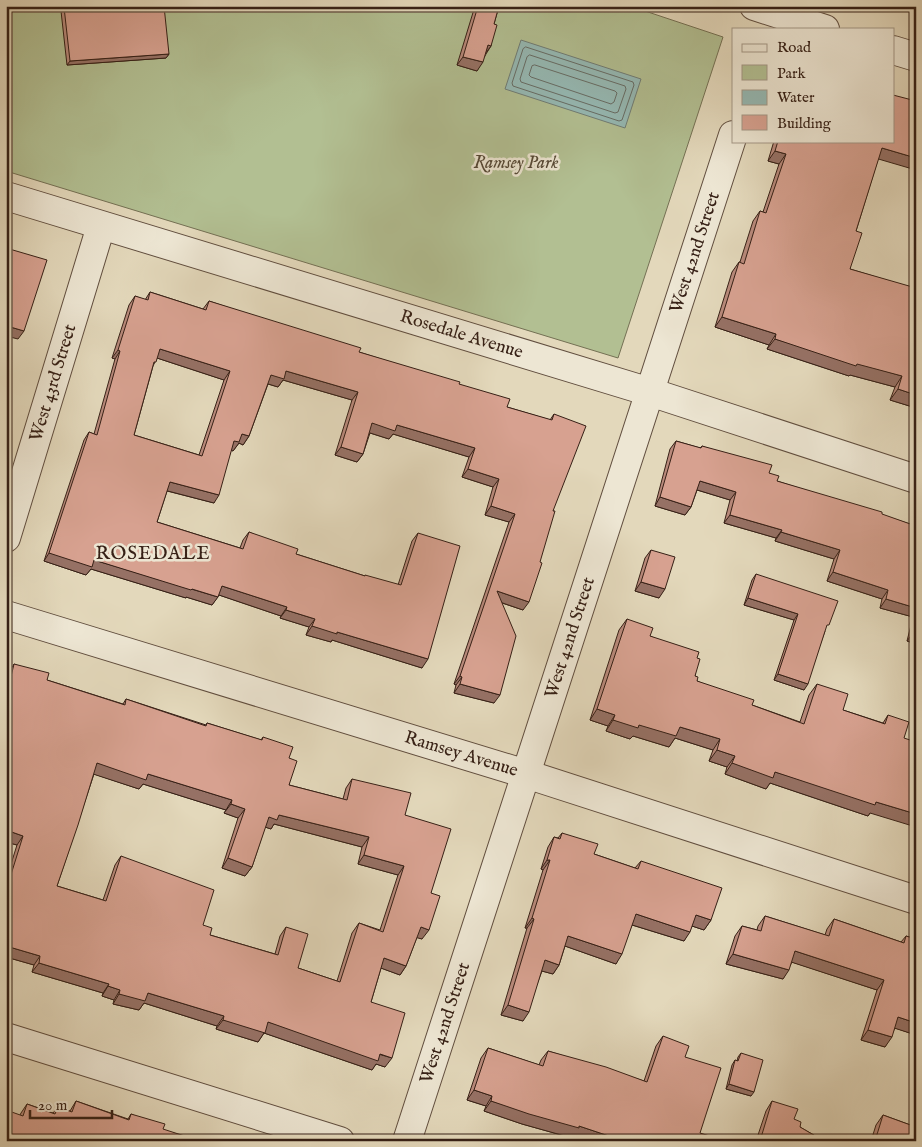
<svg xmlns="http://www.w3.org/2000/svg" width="922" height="1147" font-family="'IM FELL English',serif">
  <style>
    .green { fill: #b2bf92; stroke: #747054 }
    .water { fill: #95b9b4; stroke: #6f7c75 }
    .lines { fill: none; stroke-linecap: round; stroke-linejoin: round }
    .shore { stroke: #666c65; stroke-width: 1 }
    .minor-casing { stroke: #614e3f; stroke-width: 30 }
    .minor { stroke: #ede6d3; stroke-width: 28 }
    .wall { fill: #b98a7c; stroke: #362016; fill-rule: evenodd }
    .shaded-wall { fill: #967165; stroke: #362016 }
    .building { fill: #d7a190; stroke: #362016; fill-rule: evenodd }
    .labels { text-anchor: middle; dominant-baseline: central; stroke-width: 5; stroke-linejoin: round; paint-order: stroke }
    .park-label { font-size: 18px; font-style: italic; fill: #554835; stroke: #ede6d3 }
    .street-label { font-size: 18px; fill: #362016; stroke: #ede6d3 }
    .neighbourhood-label { font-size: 19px; letter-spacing: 1px; fill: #362016; stroke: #ede6d3 }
  </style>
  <rect width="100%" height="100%" fill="#e3d8bb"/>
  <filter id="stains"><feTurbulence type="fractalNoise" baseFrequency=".004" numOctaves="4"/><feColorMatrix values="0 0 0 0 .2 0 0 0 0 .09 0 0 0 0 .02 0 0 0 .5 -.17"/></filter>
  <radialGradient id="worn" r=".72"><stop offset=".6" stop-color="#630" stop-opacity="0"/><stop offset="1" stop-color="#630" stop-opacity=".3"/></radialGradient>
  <path class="green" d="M6,6H630L723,37L618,358L6,171Z"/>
  <path class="water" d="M521,40L641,79L625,128L505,89Z"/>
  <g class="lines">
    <path class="shore" d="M526,47L633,82L634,85L622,120L619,121L513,86L512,83L523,49Z
      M530,55L625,86L626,89L618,112L615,113L521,82L520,79L527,57Z
      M535,65L615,91L617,93L614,102L611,104L531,77L529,75L532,66Z"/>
    <g class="minor-casing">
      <g id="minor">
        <path d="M754,6L825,29"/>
        <path d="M893,50L916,57"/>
        <path id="s1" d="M6,196L650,392L916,479"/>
        <path id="s2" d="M6,538L101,226"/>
        <path id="s3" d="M6,615L526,774L916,900"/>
        <path d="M6,1037L340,1141"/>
        <path id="s4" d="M407,1141L733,135"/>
      </g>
    </g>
    <use href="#minor" class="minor"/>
  </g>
  <path class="wall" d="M475,6H499L494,24L491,46L486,54L477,71L457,65Z
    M64,7L169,54L166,58L67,65L61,11Z
    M774,141H893L878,159L856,231L850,269L912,288L916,278V408L890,400L895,387L850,375L849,376L767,349L769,345L715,327L732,272L739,262H740L753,221L760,211L763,212L779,164L768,161Z
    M150,292L203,309L209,301L359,352L459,384L507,407L550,420L554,414L553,511L523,610L502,603L494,703L454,693L456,685L454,684L509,522L485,515L493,487L462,477L469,457L393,434L389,439L370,433L363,454L357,462L335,455L352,400L283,380L278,387L268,384L249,436L243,445L239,443L233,451L231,450L214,503L167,491L157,522L240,548L243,540L249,532L296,554L365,576L398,585L412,541L418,533L422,668L332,640L331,642L306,635L309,627L280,618L281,616L219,595L212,605L186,597V598L91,569L86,575L44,561L84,440L89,432L94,434L115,359L112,358L129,305L135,296L145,300ZM157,358L224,380L199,455L134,435L153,366Z
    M676,441L700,448L702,446L769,473L777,481L916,526V644L907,641L913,617L880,608L882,599L827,581L834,559L775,541L776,538L724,523L730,500L697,490L691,507L685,515L655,506L670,449Z
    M651,550L659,598L635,591L645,558Z
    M756,574L825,631L804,690L774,680L794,620L744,605L752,580Z
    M627,619L650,636L697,658L695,676L697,681L752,705L800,722L809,695L817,684L843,710L883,723L888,715L870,813L868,816L770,783L766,789L725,774L727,767L709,761L713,750L675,738L669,747L633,736L630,739L606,731L608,726L590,720L619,630Z
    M14,664L47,680L123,704L126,699L206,725L207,723L261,740L263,737L289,758V785L343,799L346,788L352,779L405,815L431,893L422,939L417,937L406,966L400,975L381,968L371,1002L385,1067L376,1064L372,1070L264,1033L258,1042L216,1029L217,1026L144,1003L139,1010L113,1004L114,1000L102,996L103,993L32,972L34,965L6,957V880L17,845L6,842V680L8,674ZM94,774L139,789L143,784L226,810L224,813L238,818L222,868L245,876L252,867L265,827L271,829L274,824L362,847L358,864L398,875L380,930L359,923L352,933L337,981L298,968L286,927L280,936L275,954L210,935L203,925L121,856L115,865L103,900L57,886Z
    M562,833L594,854L635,868L641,861L711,920L704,930L692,926L684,941L632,925L616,964L565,946L559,965L553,974L542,971L523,1021L501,1015L527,928H525L543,870L541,869L548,847L554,837L558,838Z
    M765,916L825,935L827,929L834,919L901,942L906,936L916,939V1035L895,1028L885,1047L861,1040L877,990L792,962L783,979L726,964L735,936L742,926L757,930L758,926Z
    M663,1036L685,1057L573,1136L572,1138L522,1124L484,1111L486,1106L467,1100L481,1058L488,1048L539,1065L541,1060L548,1051L644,1081L656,1046Z
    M741,1053L751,1096L726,1089L732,1065L735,1060L737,1061L738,1057Z
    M76,1101L128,1119L131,1114L163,1129L6,1141L21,1113L27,1104L53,1113L58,1107L70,1111Z
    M772,1101L794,1119L800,1127L824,1141H756L766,1111Z
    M883,1115L913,1126L916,1117V1141H871L876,1125Z"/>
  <path class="shaded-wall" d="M488,45L491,46L485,54Z
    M169,54L166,58L67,65L70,61Z
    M463,57L483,62L477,71L457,65Z
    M882,148L916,158V170L875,158Z
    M775,151L786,154L779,164L768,161Z
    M722,317L776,334L769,345L715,327Z
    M7,326L24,331L18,339L6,336V328Z
    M775,339L902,376L895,387L850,375L849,376L767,349Z
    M160,349L230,371L224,380L154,357Z
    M118,350L120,351L115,359L112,358Z
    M286,371L358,392L352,400L283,380L278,387L265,383L271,375Z
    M898,389L916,395V408L890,400Z
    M372,423L397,425L475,448L469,457L393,434L389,439L367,432Z
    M242,434L249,436L243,445L239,443L233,451L228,449L234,441Z
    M341,447L363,454L357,462L335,455Z
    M468,469L499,479L493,487L462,477Z
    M700,481L736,492L730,500L694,489Z
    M170,482L219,495L214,503L164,490Z
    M660,497L691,507L685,515L655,506Z
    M491,506L515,514L509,522L485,515Z
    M730,515L782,530L776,538L724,523Z
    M781,532L840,550L834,559L775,541Z
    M49,553L94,560L218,597L212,605L186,597V598L91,569L86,575L44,561Z
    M833,572L888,590L882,599L827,581Z
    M641,582L665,589L659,598L635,591Z
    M222,586L287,607L281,616L216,594Z
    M497,591L529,602L523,610L491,599Z
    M748,598L798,614L794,620L744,605Z
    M886,599L916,608V614L913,617L880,608Z
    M286,610L315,619L309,627L280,618Z
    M312,626L337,632L428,659L422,668L332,640L331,642L306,635Z
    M913,633L916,634V644L907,641Z
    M778,674L808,684L804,690L774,680Z
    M460,676L462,677L456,685L454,684Z
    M460,684L500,695L494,703L454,693Z
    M597,709L615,715L608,726L590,720Z
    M613,720L639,725L680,727L720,739L713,750L675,738L669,747L633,736L630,739L606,731Z
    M717,750L735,756L727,767L709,761Z
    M97,763L148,774L232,800L226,810L143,784L139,789L90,773Z
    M732,763L775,772L876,802L916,814V827L870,813L868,816L770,783L766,789L725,774Z
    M231,804L245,809L238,818L224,813Z
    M279,815L369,837L362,847L274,824L271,829L262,826L269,817Z
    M6,830L23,836L17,845L6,842Z
    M364,855L404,866L398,875L358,864Z
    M228,858L252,867L245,876L222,868Z
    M547,860H550L543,870L541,869Z
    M636,914L690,932L684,941L629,924Z
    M696,915L711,920L704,930L689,925Z
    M532,918L534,919L527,928H525Z
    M421,927L429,930L422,939L414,937Z
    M568,936L622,954L616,964L562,945Z
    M6,946L40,956L34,965L6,957Z
    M795,951L884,980L877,990L788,961Z
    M733,954L789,970L783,979L726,964Z
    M384,958L406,966L400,975L378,967Z
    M545,960L559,965L553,974L538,970Z
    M39,963L109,984L103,993L32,972Z
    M108,986L120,990L114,1000L102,996Z
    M148,993L224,1016L217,1026L144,1003L139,1010L113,1004L119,994Z
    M508,1005L529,1012L523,1021L501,1015Z
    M898,1017L916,1023V1035L891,1027Z
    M223,1020L268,1022L392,1058L385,1067L376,1064L372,1070L264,1033L258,1042L216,1029Z
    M868,1030L892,1037L885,1047L861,1040Z
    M729,1084L754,1092L751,1096L726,1089Z
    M474,1090L492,1096L486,1106L467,1100Z
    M491,1101L579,1126L624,1141H588L573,1136L572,1138L522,1124L484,1111Z"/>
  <path class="building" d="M68,6H164L169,54L70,61L64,7Z
    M478,6H499L494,24L497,25L491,46L488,45L483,62L463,57Z
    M893,95L916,101V158L882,148L856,231L862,233L850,269L916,288V395L898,389L902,376L857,364L856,366L775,339L776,334L722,317L739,262L744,264L760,211L766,213L786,154L775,151L778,141H893Z
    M6,248L47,260L24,331L7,326L6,330Z
    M150,292L206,310L209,301L361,348L359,352L460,382L459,384L510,399L507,407L552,420L554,414L586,426L553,511H555L540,562L542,563L529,602L497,591L516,636L500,695L460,684L462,677L460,676L515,514L491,506L499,479L468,469L475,448L397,425L395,431L372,423L363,454L341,447L358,392L286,371L284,379L271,375L249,436L242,434L239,442L234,441L219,495L170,482L157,522L243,549L249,532L298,549L296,554L365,576V575L401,585L418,533L460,546L428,659L337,632V634L312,626L315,619L286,610L287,607L222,586L218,597L192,589L191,590L94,560L92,567L49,553L89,432L97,435L120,351L118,350L135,296L148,300ZM160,349L230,371L202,456L134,435L154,362H156Z
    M676,441L701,448L702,446L772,465L769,473L779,476L777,481L882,512V514L916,526V608L886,599L888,590L833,572L840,550L781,532L782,530L730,515L736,492L700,481L691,507L660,497Z
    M651,550L675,557L665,589L641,582Z
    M756,574L838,601L829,625H827L808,684L778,674L798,614L748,598Z
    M627,619L653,628L650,636L699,652L697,658L700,659L695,676L698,677L697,681L754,700L752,705L804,724L817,684L848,694L843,710L885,724L888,715L909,722L904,738L916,742V814L876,802L875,805L775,772L773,778L732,763L735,756L717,750L720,739L680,727L676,736L639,725L638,728L613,720L615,715L597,709Z
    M916,622V634L913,633Z
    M14,664L49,673L47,680L125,705L126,699L206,726L207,723L262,740L263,737L293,747L289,758L297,761L289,785L347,800L352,779L411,793L405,815L451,829L431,893L440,896L429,930L421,927L406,966L384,958L371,1002L405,1013L392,1058L380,1054L378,1061L268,1022L265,1033L223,1020L224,1016L148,993L145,1001L119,994L120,990L108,986L109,984L39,963L40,956L6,946V880L9,881L23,836L6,830V734L8,728H6V697ZM97,763L146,780L148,774L232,800L231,804L245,809L228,858L252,867L269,817L277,820L279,815L369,837L364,855L404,866L383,932L359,923L340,982L298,968L308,934L286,927L278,955L210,935L212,928L203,925L214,890L121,856L106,901L57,886L78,825Z
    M562,833L598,844L594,854L638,869L641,861L722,888L711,920L696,915L690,932L636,914L622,954L568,936L559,965L545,960L529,1012L508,1005L534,919L532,918L550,860H547L554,837L560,839Z
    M765,916L829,936L834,919L904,943L906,936L916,939V1023L898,1017L892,1037L868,1030L884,980L795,951L789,970L733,954L742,926L761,931Z
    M663,1036L689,1046L685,1057L721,1068L700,1133L726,1141H624L579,1126V1128L529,1114L491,1101L492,1096L474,1090L488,1048L543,1066L548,1051L606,1067L647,1082Z
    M741,1053L763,1060L754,1092L729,1084L735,1060L738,1061Z
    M76,1101L129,1120L131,1114L165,1124L163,1129L200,1141H6V1110L23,1116L27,1104L55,1114L58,1107L72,1112Z
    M772,1101L798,1109L794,1119L801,1122L800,1127L824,1141H760Z
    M883,1115L916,1127V1141H875Z"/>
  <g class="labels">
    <g class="park-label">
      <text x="516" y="163">Ramsey Park</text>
    </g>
    <g class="street-label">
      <text stroke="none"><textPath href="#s4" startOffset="934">West 42nd Street</textPath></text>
      <text stroke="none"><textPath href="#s1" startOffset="476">Rosedale Avenue</textPath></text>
      <text stroke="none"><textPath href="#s2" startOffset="162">West 43rd Street</textPath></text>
      <text stroke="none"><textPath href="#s4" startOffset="529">West 42nd Street</textPath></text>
      <text stroke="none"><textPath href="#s3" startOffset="476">Ramsey Avenue</textPath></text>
      <text stroke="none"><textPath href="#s4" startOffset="124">West 42nd Street</textPath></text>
    </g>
    <g class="neighbourhood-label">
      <text x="153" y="554">ROSEDALE</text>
    </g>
  </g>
  <rect width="922" height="1147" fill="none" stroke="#e3d8bb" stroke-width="25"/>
  <rect x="8" y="8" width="907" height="1132" fill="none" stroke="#362016" stroke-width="2.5"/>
  <rect x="12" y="12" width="897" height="1122" fill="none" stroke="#362016"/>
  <rect x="732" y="28" width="162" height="115" fill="#ede6d3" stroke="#a49787"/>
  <rect x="742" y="44" width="25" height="8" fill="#ede6d3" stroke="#a49787"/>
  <text x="777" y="52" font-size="15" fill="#362016">Road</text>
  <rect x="742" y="65" width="25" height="15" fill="#b2bf92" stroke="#a49787"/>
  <text x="777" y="78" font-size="15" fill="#362016">Park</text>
  <rect x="742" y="90" width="25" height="15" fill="#95b9b4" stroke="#a49787"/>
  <text x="777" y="102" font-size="15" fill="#362016">Water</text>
  <rect x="742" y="115" width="25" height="15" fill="#d7a190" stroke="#a49787"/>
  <text x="777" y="128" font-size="15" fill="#362016">Building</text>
  <path d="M30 1110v8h82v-8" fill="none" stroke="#362016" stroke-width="2.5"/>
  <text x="38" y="1110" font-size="15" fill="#362016" stroke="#ede6d3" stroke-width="4" paint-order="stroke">20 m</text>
  <rect width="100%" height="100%" filter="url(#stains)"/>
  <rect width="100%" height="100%" fill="url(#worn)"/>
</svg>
